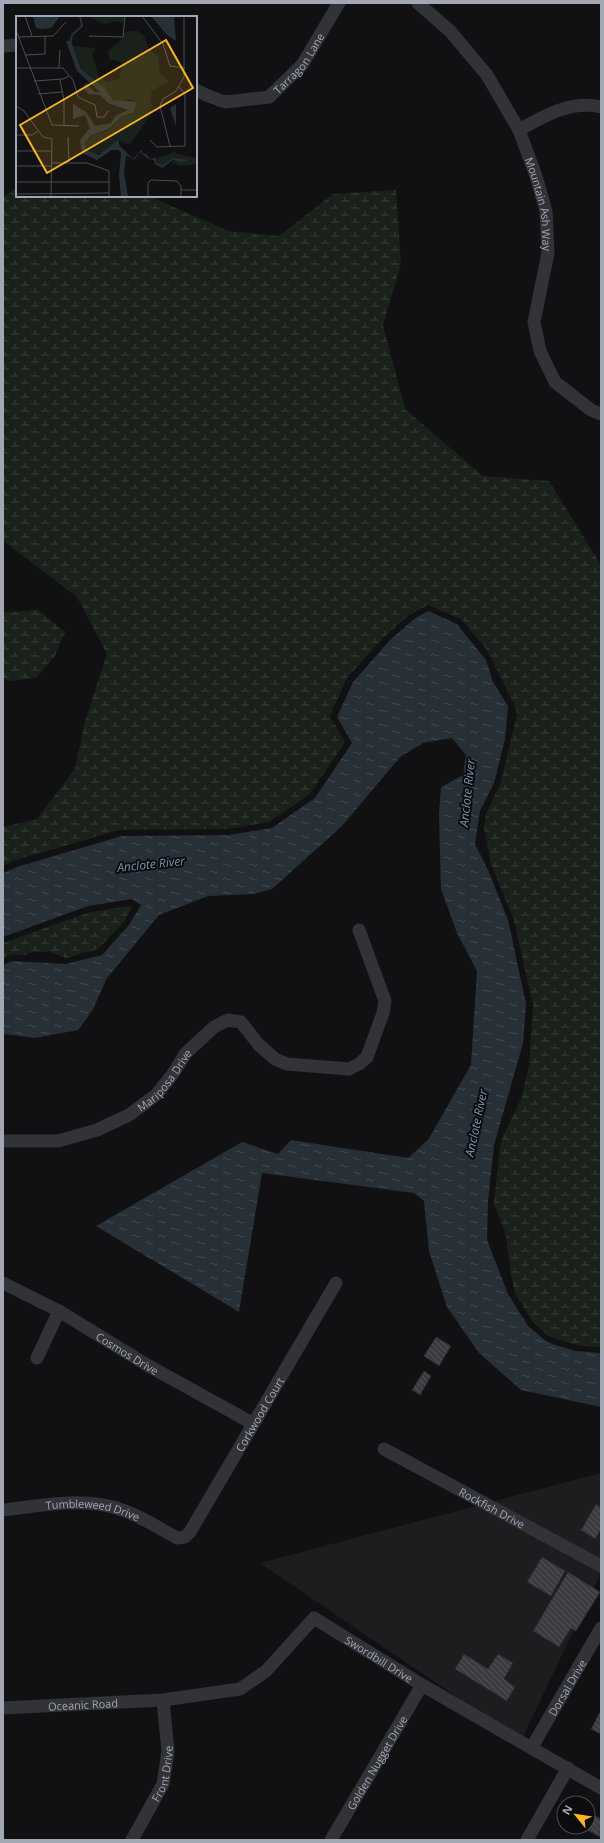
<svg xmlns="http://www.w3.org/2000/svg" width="604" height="1843" font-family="'Open Sans',sans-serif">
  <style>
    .built { fill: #1d1d20 }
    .wetland { fill: url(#wetland-marsh) }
    .water { fill: url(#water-ripples) }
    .building { fill: url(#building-back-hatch); stroke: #2b2b2f }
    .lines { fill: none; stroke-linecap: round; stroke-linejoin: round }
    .minor { stroke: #323338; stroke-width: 13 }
    .labels { text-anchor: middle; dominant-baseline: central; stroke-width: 4; stroke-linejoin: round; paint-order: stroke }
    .street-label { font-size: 11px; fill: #a2a7b4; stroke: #0c0c0e }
    .water-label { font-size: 12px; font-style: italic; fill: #7795b1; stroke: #0c0c0e }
    .inset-river { fill: none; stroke: #273037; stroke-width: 2 }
    .inset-road { fill: none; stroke: #4b4d53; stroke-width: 1 }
    .view { fill: #f9b523; fill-opacity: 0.15; stroke: #f9b523; stroke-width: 2 }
    .inset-edge { fill: none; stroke: #a2a7b4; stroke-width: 2 }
  </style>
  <defs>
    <pattern id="wetland-marsh" width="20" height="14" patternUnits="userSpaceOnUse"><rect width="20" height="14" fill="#19211a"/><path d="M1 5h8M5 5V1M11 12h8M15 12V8" fill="none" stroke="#373e39"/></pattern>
    <pattern id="water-ripples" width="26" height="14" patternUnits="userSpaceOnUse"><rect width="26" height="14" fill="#273037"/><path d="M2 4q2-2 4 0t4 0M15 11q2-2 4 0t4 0" fill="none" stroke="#434b52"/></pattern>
    <pattern id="building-back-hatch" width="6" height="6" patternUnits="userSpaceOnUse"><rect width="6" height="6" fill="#3b3c40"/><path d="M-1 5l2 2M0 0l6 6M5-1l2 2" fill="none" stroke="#545559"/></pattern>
  </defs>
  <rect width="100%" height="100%" fill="#111113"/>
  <path class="built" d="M601,1473V1573L521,1741L260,1563Z"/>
  <path class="wetland" d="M17,187V196H153L160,201L228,231L279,236L333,194L396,190L401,264L383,325L405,409L483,476L549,481L601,565V1346L597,1347L577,1345L557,1339L549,1336L533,1322L515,1294L511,1275L506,1235L494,1204L500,1147L503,1136L521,1099L529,1066L533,1005L514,920L491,864L484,827L486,813L500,785L517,715L514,704L487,650L461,619L428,605L409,615L384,637L347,678L330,716L345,742L310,794L269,822L228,829L119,830L16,860L3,866V827L37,819L75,769L85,721L107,654L77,597L3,541V197Z
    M38,610L65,632L55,656L36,678L9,681L3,679V612Z
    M131,906L132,907L124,922L98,949L66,958L51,952H33L24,955L12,954L3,958V943L90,912Z"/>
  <path class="water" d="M428,611L457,624L486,660L493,682L508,706L505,739L494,783L480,811L475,844L488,870L508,920L526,1004L523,1043L494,1145L488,1201L487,1240L508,1294L528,1326L546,1341L555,1345L576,1351L601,1353V1407L521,1390L479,1353L447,1307L429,1251L424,1201L414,1193L262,1173L239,1312L96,1226L242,1142L278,1154L291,1140L408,1158L428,1140L471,1065L477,971L457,933L441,889L439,815L441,787L463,775L466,755L452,738L423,743L400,757L342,826L272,889L253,894L208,896L159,915L107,978L92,1011L78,1030L35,1038L3,1034V965L12,961L66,964L102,955L129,925L141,905L132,899L88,906L3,937V873L20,866L122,836L229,835L272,828L315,798L352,743L337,717L353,682L389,641L414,619Z"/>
  <path class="building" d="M436,1337L451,1346L439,1366L424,1356Z
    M424,1371L431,1376L420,1395L412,1390Z
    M596,1504L601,1507V1529L595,1539L581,1530Z
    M542,1557L565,1571L551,1596L527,1582Z
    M568,1572L600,1592L576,1631L571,1628L559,1647L533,1631Z
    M464,1654L488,1669L498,1654L513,1663L504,1679L515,1687L507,1701L455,1669Z
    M601,1710V1734L591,1729Z
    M588,1812L601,1819L600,1837L582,1827H588Z"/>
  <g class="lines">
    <g class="minor">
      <path id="s1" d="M418,3L450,31L487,75L519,130L536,176L546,211L548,253L534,322L540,351L555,382L591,410L601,414"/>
      <path d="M3,46L17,45"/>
      <path id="s2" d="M196,90L206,95L225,102L269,97L302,65L339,3"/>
      <path d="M519,130C544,116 571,100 601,107"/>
      <path id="s3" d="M3,1141H58L97,1130L129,1115L156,1095L172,1075L186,1053L214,1027L228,1020L241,1022L259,1045L275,1059L287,1064L349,1069L359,1064L367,1057L383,1013L385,1001L359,930"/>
      <path id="s4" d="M3,1283L59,1311L147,1365L252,1423"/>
      <path d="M37,1358L59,1311"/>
      <path id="s5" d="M384,1449L601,1566"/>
      <path id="s6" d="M3,1510C41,1506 85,1496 122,1510C141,1516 160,1529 177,1538L185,1537L190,1532L336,1283"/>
      <path id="s7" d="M3,1708L163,1700L240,1689L266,1671L314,1618L422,1685L601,1788"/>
      <path id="s8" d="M532,1747L601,1628"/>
      <path id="s9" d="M132,1840L163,1784L168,1751L163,1700"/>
      <path id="s10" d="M331,1840L422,1685"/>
      <path d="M527,1840L568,1768"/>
    </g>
  </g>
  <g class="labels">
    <g class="street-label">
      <text stroke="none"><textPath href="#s2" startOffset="121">Tarragon Lane</textPath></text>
      <text stroke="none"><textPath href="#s1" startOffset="241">Mountain Ash Way</textPath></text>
      <text stroke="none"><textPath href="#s3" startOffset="181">Mariposa Drive</textPath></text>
      <text stroke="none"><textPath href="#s4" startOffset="143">Cosmos Drive</textPath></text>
      <text stroke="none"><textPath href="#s6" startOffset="334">Corkwood Court</textPath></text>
      <text stroke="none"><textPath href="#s5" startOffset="123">Rockfish Drive</textPath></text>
      <text stroke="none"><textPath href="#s6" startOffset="91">Tumbleweed Drive</textPath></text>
      <text stroke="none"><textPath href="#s7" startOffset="418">Swordbill Drive</textPath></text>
      <text stroke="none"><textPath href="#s8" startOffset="69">Dorsal Drive</textPath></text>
      <text stroke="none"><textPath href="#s7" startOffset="80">Oceanic Road</textPath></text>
      <text stroke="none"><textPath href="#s10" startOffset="90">Golden Nugget Drive</textPath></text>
      <text stroke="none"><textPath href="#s9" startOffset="74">Front Drive</textPath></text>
    </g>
    <g class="water-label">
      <text transform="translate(467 793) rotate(-84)">Anclote River</text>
      <text transform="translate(151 864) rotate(-6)">Anclote River</text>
      <text transform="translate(476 1123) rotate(-78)">Anclote River</text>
    </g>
  </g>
  <g transform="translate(16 16)">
    <rect width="181" height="181" fill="#111113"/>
    <path d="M73,0H108V4L106,8L101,5L87,8ZM113,15H122L128,20L133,33L142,40L144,57L153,65L136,75L134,84L137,90L131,104L115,127L111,128L101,123L99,128L86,137H75L69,132L71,124L77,119L94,113L106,101L117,98L121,86L112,83L107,86L97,83L89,72L66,53L57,30L80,32L76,38L83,61L92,66L103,63L107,49L104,46L93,43L92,35L106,23L107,18ZM158,136L173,141H181V148L165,150L154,146L174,144L157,142L146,149L140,147L141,142Z" fill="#19211a"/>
    <path d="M17,0H44L35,12L26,13L20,12ZM135,0H158L160,25L151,19ZM50,25H55L65,53L89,72L97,84L121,86L117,97L105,101L94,112L74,120L69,127L70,134L83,139L103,123V129L117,143L126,133V137L130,138L134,143L140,142V147H142L146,149L157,142L174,144L166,146L157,144L146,152L139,148L138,144L132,143L124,136L118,144L110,139L108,155L112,181H105L103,159L105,137L103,134H96L81,144L66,137L64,124L74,112L69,99L57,103V88L70,96L79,110L95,107L99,100L112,94L92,87L84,79L72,78L67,71L70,67L79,76H84L61,55ZM160,88V110L154,92Z" fill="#273037"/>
    <path class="inset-river" d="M54,29L56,19L66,10L64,0"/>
    <path class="inset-road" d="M9,0L16,20M126,0L147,28L154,50L169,52M0,14L36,109L63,110M73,20L107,21L109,0M2,21L37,20L50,6M9,39L29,38V20M43,51L44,34M0,52H47L57,64L62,81L79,89L81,101H88L92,95M44,64L48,84V110M18,65L47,63L53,60M22,78L46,76M0,90L8,95L27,121L36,123L35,181M0,119H16L22,115M52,121L53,146M134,124L141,131L169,130V78L163,71M154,130L144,90L147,83L160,75L168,61V0M0,135H36M36,147H71L93,155V181M0,150H36M0,166H93M165,174H181M0,178L93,177M132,181V167L135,164L161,165L165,170V181"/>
    <path class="view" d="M150,24L177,72L31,157L4,109Z"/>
    <rect width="181" height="181" class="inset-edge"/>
  </g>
  <rect width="604" height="1843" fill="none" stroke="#a2a7b4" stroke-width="8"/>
  <g transform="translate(576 1815) rotate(300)"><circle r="19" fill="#0c0c0e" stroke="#484a50"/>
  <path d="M0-3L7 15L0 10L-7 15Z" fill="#f9b523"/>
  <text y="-6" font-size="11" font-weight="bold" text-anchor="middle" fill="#a2a7b4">N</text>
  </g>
</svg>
